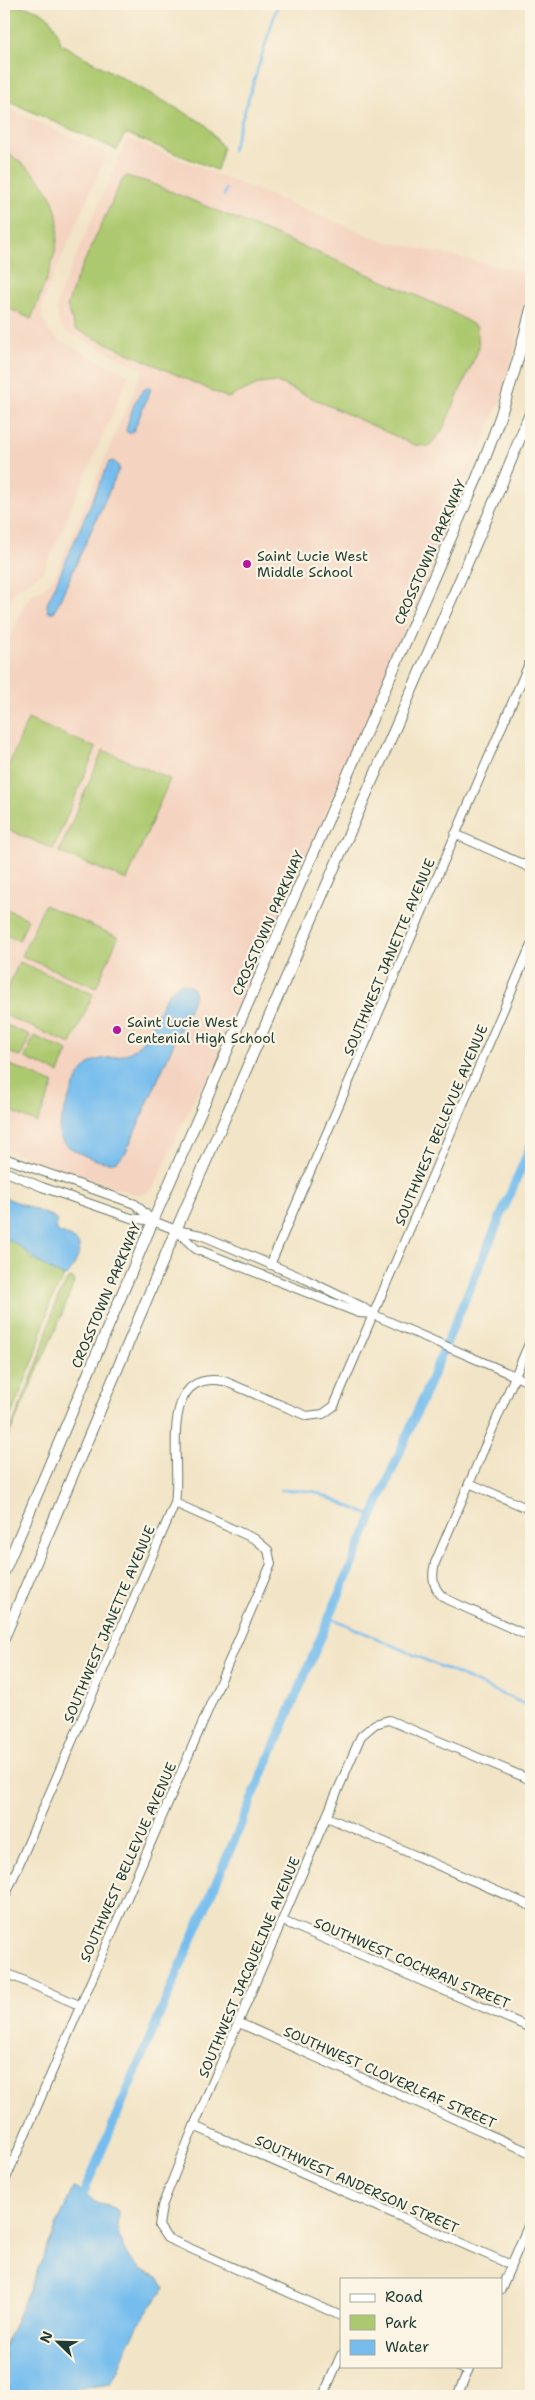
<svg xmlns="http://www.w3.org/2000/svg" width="535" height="2400" font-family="'Shantell Sans',sans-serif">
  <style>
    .built { fill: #f4d3c0 }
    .green { fill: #adc970; stroke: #668352 }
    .water { fill: #76bdee; stroke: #4a7d91 }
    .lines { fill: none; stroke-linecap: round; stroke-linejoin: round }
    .stream { stroke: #76bdee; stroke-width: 2.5 }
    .canal { stroke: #76bdee; stroke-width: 9 }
    .minor-casing { stroke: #697767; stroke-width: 10 }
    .major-casing { stroke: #697767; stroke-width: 12 }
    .minor { stroke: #fff; stroke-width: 8 }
    .major { stroke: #fff; stroke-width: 10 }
    .poi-dot { fill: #b5179e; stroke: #fcf5e5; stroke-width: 2 }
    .labels { text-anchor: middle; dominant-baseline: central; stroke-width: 4.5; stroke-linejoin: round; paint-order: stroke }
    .street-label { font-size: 14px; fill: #1f3d34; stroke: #fcf5e5 }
    .poi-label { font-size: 14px; fill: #1f3d34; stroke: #fcf5e5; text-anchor: start }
  </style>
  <rect width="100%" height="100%" fill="#fcf5e5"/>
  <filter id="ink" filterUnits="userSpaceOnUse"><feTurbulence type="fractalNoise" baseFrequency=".02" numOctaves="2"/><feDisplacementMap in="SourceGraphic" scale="10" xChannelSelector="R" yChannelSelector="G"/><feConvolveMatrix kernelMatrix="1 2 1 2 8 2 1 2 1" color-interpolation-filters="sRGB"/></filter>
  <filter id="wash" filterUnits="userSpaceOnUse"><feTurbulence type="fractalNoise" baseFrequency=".0096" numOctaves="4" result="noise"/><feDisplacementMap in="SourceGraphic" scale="20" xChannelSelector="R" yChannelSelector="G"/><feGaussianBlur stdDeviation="1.12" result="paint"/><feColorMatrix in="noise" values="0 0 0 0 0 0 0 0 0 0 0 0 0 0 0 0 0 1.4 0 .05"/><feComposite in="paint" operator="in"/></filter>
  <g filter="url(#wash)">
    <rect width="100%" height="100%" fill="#f2e4c6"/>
    <path class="built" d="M4,107L107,153L51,282L43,304L42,318L48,331L60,341L129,375L44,571L16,590L4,613Z
      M127,138L380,240L525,272L527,301L502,396L440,550L209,1079L197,1091L155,1185L147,1193L134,1194L4,1150V652L25,603L32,594L44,589L54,577L143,369L66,332L59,322L56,310L59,296Z"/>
    <path class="green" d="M4,5C38,7 52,10 61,44L205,124L223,148L217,170L127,134L123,137L117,150L4,99Z
      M4,151C83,200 60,247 31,319L4,306Z
      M126,176L148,182L347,265L449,310L477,327L479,348L442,431L429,446L415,445L277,382L258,384L228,398L75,329L67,306L75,282L121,182Z
      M28,719L96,748L53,849L4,828V777Z
      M103,750L170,779L127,880L59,852Z
      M44,905L118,937L96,988L22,956Z
      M4,908L28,919L19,941L4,934Z
      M19,962L93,994L71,1044L4,1015V997Z
      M4,1024L30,1035L21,1057L4,1050Z
      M34,1036L68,1051L59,1073L25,1058Z
      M4,1062L54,1084L37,1123L4,1108Z
      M8,1238L20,1246L32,1259L64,1276L50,1303L35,1357L4,1432V1239Z
      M71,1278L75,1280L61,1317L4,1446L39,1359L55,1304L67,1280Z"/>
    <path class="water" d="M149,387L151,389L134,430L130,434L126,431C129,418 136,391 149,387Z
      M113,461L118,465L119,469L59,602L54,612H48L47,604L109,462Z
      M182,983L192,987L195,995L126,1152C123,1155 120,1159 117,1161C104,1167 66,1150 60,1137C58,1132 60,1126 61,1121C67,1104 74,1078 87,1066C102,1051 126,1067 146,1036C157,1020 163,990 182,983Z
      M4,1197L53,1217L57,1220L56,1230C62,1234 73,1237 77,1242C84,1250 72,1270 67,1276C45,1275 16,1237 4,1239Z
      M73,2188C83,2191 88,2196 95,2202C101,2206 112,2205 117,2210C120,2215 117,2220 117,2226C119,2249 135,2271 158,2277L164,2288C155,2303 144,2314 136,2330C126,2347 121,2366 111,2383L74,2388L57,2396H4V2348Z"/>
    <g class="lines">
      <path class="stream" d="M232,151L278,4
        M224,196L226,189
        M281,1490L313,1491L372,1516
        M329,1617L531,1707"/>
      <path class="canal" d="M84,2192L531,1145"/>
    </g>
  </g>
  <g filter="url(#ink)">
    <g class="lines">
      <g class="minor-casing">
        <path id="minor" d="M455,834L531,868
          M4,1158L135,1204L153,1221
          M4,1171L42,1187L131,1218L153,1221L176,1230L201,1235L305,1279L361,1306L374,1315L531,1383
          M176,1230L196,1249L359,1313L372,1314
          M270,1265L531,659
          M531,1339L435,1563C431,1578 433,1590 446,1599L531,1637
          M469,1483L531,1510
          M327,1817L531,1906
          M4,1899L175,1503C182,1464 156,1369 224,1381L307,1416L323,1414L334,1406L531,945
          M283,1921L531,2028
          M4,1972L79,2005
          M239,2023L531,2153
          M194,2126L511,2265
          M4,2183L271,1564L268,1550L255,1539L175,1503
          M501,2289L531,2219
          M341,2316L167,2238L159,2226L162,2206L194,2126L361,1736L375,1724L389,1720L531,1780
          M456,2366L468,2371
          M323,2396L341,2355
          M457,2396L470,2366"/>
      </g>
      <g class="major-casing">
        <path id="major" d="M4,1572L153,1221L477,478C500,423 517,367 531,309
          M4,1638L176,1230L497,495L531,411"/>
      </g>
      <use href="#minor" class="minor"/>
      <use href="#major" class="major"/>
    </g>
  </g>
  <g class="poi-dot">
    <circle cx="247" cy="564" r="5"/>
    <circle cx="117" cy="1030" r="5"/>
  </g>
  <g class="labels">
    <g class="street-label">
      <text transform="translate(430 552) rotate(-66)">CROSSTOWN PARKWAY</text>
      <text transform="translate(268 923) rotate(-66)">CROSSTOWN PARKWAY</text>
      <text transform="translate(389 957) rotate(-67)">SOUTHWEST JANETTE AVENUE</text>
      <text transform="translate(441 1125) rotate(-67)">SOUTHWEST BELLEVUE AVENUE</text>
      <text transform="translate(106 1295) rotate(-67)">CROSSTOWN PARKWAY</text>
      <text transform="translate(109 1624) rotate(-67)">SOUTHWEST JANETTE AVENUE</text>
      <text transform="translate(128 1862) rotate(-66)">SOUTHWEST BELLEVUE AVENUE</text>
      <text transform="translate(412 1963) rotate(23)">SOUTHWEST COCHRAN STREET</text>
      <text transform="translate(249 1967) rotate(-67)">SOUTHWEST JACQUELINE AVENUE</text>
      <text transform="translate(390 2077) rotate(24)">SOUTHWEST CLOVERLEAF STREET</text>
      <text transform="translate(357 2184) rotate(24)">SOUTHWEST ANDERSON STREET</text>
    </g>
    <g class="poi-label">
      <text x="257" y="556">Saint Lucie West<tspan x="257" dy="16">Middle School</tspan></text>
      <text x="127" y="1022">Saint Lucie West<tspan x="127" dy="16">Centenial High School</tspan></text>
    </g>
  </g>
  <rect width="535" height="2400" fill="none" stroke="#fcf5e5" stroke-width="20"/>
  <rect x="340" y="2278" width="162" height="90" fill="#fcf5e5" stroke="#a4ab9e"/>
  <rect x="350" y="2294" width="25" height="8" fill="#ffffff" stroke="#a4ab9e"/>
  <text x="385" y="2302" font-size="15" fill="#1f3d34">Road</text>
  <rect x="350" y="2315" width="25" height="15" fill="#adc970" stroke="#a4ab9e"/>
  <text x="385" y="2328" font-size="15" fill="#1f3d34">Park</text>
  <rect x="350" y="2340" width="25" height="15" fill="#76bdee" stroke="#a4ab9e"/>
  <text x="385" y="2352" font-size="15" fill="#1f3d34">Water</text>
  <g transform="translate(58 2342) rotate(293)" stroke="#fcf5e5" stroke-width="4" paint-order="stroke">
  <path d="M0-4L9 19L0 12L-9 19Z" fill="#1f3d34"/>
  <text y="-8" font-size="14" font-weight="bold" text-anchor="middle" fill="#1f3d34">N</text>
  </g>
</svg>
